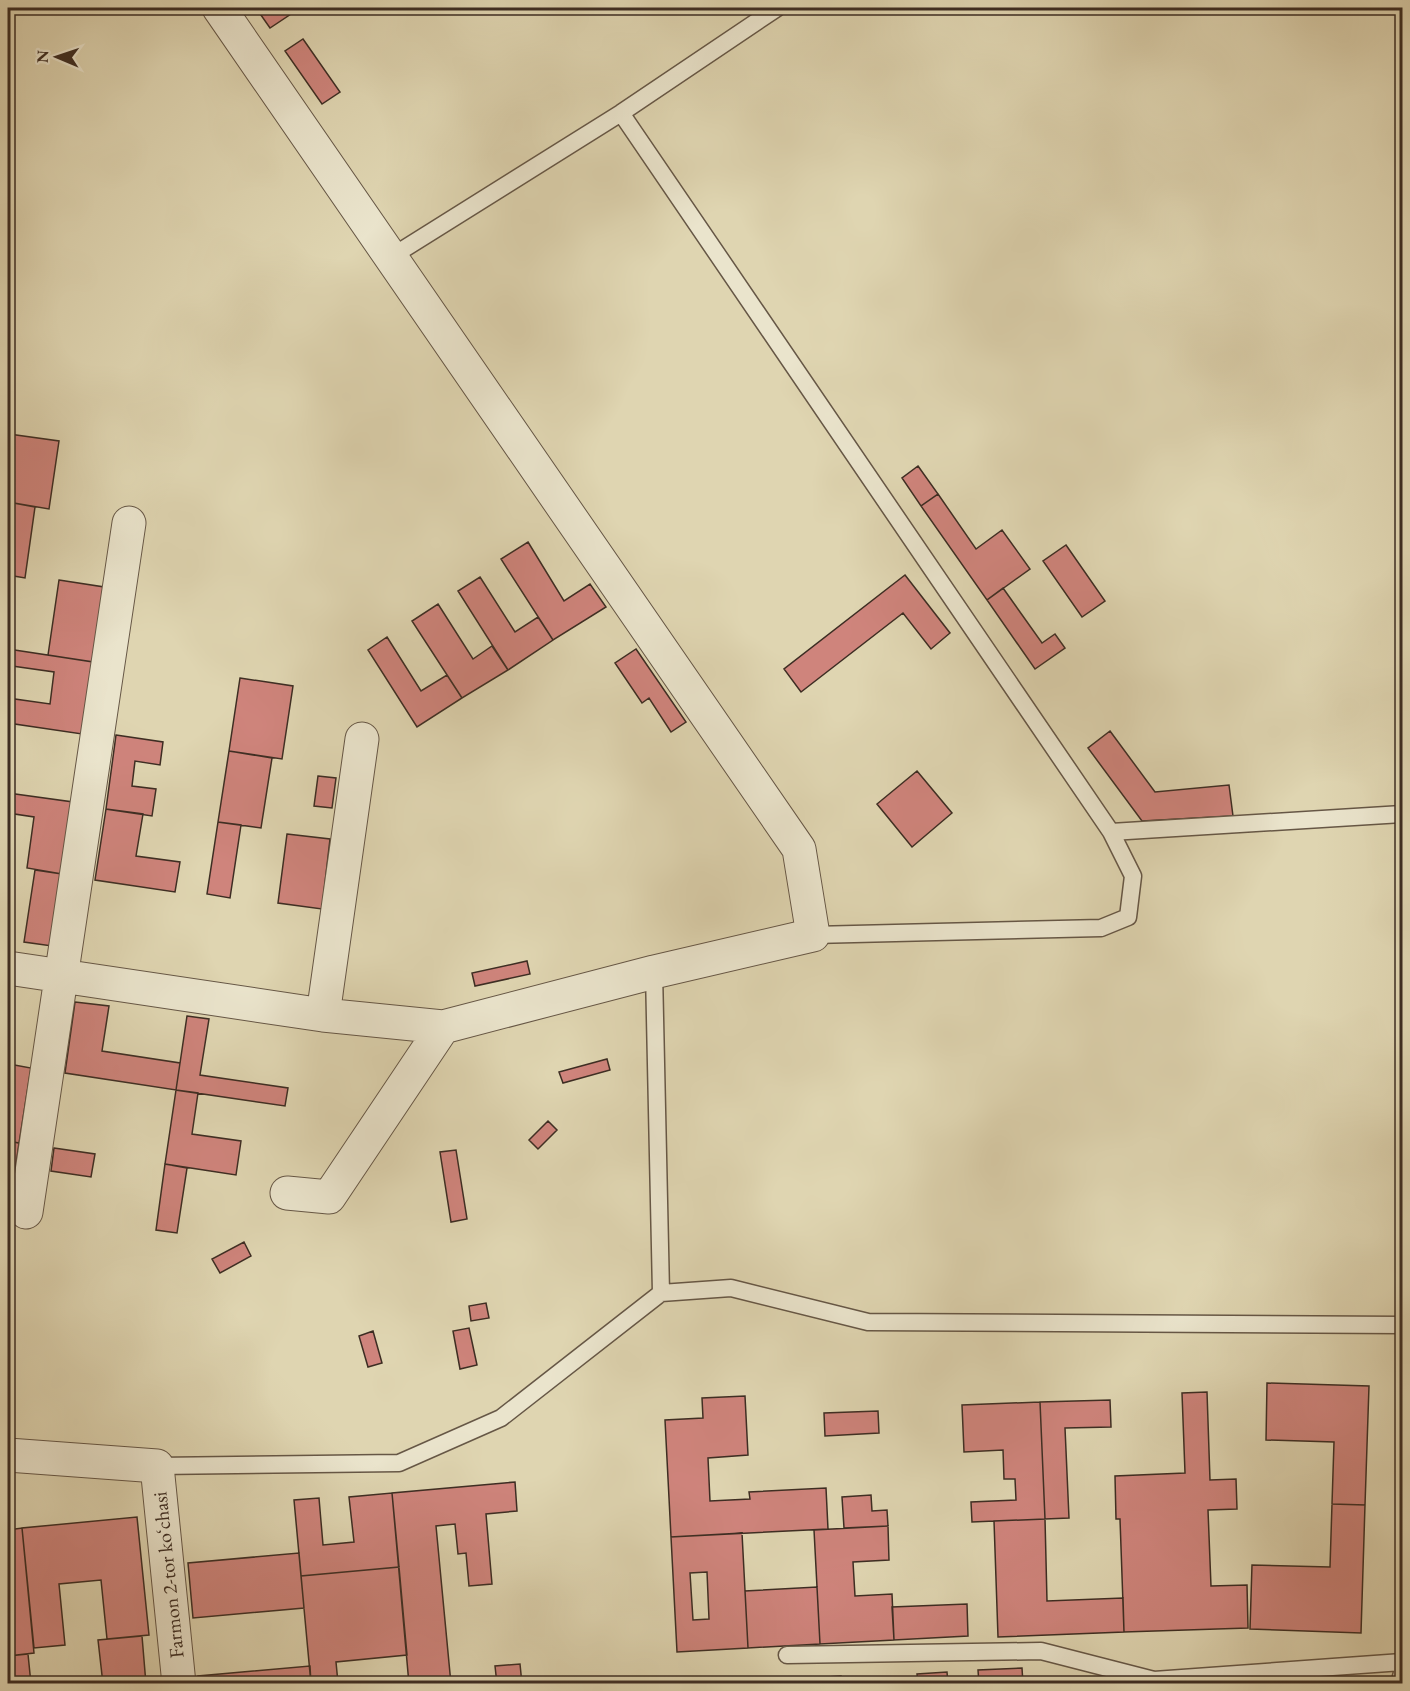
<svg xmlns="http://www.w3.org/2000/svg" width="1410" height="1691" font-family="'EB Garamond',serif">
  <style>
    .building { fill: #cf847c; stroke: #3d2d23; stroke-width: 1.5; fill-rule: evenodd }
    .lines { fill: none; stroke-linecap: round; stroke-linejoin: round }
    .service-casing { stroke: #665746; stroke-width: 19 }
    .minor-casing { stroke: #665746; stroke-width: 35 }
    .tertiary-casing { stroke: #665746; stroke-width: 35 }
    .service { stroke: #eae4cc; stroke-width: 16 }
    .minor { stroke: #eae4cc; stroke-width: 33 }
    .tertiary { stroke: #eae4cc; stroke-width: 33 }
    .labels { text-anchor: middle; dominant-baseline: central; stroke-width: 6; stroke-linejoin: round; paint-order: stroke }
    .street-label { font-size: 20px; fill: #3d2d23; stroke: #eae4cc }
  </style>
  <rect width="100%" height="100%" fill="#dfd5b1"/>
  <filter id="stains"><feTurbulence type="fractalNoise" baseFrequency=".00333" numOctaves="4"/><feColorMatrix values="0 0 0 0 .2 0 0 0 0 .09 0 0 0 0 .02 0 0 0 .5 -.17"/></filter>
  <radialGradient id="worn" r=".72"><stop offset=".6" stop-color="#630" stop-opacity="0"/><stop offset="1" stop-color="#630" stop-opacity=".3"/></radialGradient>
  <path class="building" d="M256,8H300L270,28Z
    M303,39L340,92L322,104L285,51Z
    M9,434L59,441L49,509L8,502Z
    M918,466L938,494L921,506L902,478Z
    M938,494L976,549L1002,530L1030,569L987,600L921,506Z
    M8,502L35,507L25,578L8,575Z
    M528,542L564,601L590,584L606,607L553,640L501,559Z
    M1066,545L1105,601L1082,617L1043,561Z
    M8,575L12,576L8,604Z
    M905,575L950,633L931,649L903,613L801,692L784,669Z
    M480,577L515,632L538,617L553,640L508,670L458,591Z
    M59,580L104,587L93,662L48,655Z
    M1003,588L1042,643L1055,634L1065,648L1035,669L987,600Z
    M438,604L473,659L492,646L508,670L462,698L412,621Z
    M387,637L421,691L447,675L462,698L417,727L368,650Z
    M8,649L93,662L82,734L8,723ZM12,666L54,672L50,704L8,698Z
    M636,649L686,722L671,732L649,698L642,703L615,663Z
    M240,678L293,686L282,759L229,751Z
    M1110,731L1155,792L1229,785L1233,816L1142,821L1088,748Z
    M116,735L163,742L160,765L135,761L132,786L156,789L152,816L106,809Z
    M229,751L272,758L261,828L218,822Z
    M917,771L952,813L912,847L877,804Z
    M318,776L336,778L332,808L314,806Z
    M8,793L73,802L62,874L27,868L34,817L8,813Z
    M106,809L143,814L136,856L180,862L175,892L95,880Z
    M218,822L241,825L230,898L207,894Z
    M287,834L330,839L322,909L278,903Z
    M35,870L62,874L52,946L24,942Z
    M527,961L530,974L475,986L472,973Z
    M75,1002L109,1006L102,1051L180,1063L176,1090L65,1073Z
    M187,1016L209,1019L200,1075L288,1088L285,1106L176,1090Z
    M607,1059L610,1070L563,1083L559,1072Z
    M9,1064L31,1068L19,1143L8,1141Z
    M176,1090L198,1093L192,1134L241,1141L236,1175L165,1164Z
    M548,1121L557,1130L538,1149L529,1140Z
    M8,1141L19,1143L12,1192H8Z
    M54,1148L95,1154L91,1177L51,1171Z
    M456,1150L467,1219L451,1222L440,1152Z
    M165,1164L187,1168L177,1233L156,1230Z
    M244,1242L251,1256L220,1273L212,1259Z
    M486,1303L489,1318L471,1321L469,1306Z
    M469,1328L477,1365L460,1369L453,1331Z
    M373,1331L382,1363L368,1367L359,1336Z
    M1267,1383L1369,1386L1365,1505L1332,1504L1334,1442L1266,1440Z
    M1207,1392L1210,1480L1236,1479L1237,1509L1208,1510L1211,1586L1247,1585L1248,1628L1124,1632L1120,1519H1116L1115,1476L1185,1473L1182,1393Z
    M745,1396L748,1455L708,1458L710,1501L750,1499L749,1492L826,1488L828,1529L671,1537L665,1420L703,1418L702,1398Z
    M1110,1400L1111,1427L1065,1428L1069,1518L1045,1519L1040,1402Z
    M1040,1402L1045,1519L972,1522L971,1502L1016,1500L1015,1479H1004L1003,1450L964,1452L962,1405Z
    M878,1411L879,1433L825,1436L824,1413Z
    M515,1482L517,1511L486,1514L492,1584L469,1586L466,1553L458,1554L455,1524L436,1526L451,1684H409L392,1493Z
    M392,1493L399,1567L301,1576L294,1500L319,1498L323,1545L354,1542L349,1497Z
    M871,1495L872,1511L887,1510L888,1526L844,1528L842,1497Z
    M1332,1504L1365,1505L1361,1633L1250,1629L1252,1565L1330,1567Z
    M137,1517L149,1635L107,1639L101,1580L59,1584L65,1645L34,1648L22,1528Z
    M1045,1519L1047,1601L1123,1598L1124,1632L998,1637L994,1521Z
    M888,1526L889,1560L853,1562L855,1596L892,1594L894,1640L820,1644L814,1530Z
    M22,1528L34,1653L8,1656V1530Z
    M742,1533L748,1648L677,1652L671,1537ZM707,1572L709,1619L693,1620L690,1573Z
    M299,1553L304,1608L193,1618L188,1563Z
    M399,1567L407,1655L336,1662L338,1683L394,1678V1684H311L301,1576Z
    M817,1587L820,1644L748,1648L745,1591Z
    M967,1604L968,1636L894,1640L892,1607Z
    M142,1636L146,1684H103L98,1640Z
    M28,1654L31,1684H8V1656Z
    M520,1664L522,1684H497L495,1666Z
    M310,1666L311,1684H199L198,1676Z
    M1022,1668L1023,1684H979L978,1670Z
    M947,1672L948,1684H918L917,1674Z
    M841,1676L842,1684H719Z"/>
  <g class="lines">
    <g class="service-casing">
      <path id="service" d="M621,113L1111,832L1133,876L1128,917L1101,928L813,935
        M391,257L621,113L777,8
        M1111,832L1402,814
        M661,1293L731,1288L868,1322L1402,1325
        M157,1466L399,1463L501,1418L661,1293L654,972
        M787,1655L1041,1651L1154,1680L1402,1662
        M1399,1684L1402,1673"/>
    </g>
    <g class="minor-casing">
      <path id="minor" d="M8,968L323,1015L443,1027L654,972L813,935L799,849L219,8
        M323,1015L362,739
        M287,1193L329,1197L443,1027
        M26,1212L129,523"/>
    </g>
    <g class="tertiary-casing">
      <path id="tertiary" d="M8,1455L157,1466L179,1684"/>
    </g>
    <use href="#service" class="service"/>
    <use href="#minor" class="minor"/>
    <use href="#tertiary" class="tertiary"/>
  </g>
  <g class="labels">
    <g class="street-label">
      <text transform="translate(168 1575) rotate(-96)">Farmon 2-tor koʻchasi</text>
    </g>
  </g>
  <rect width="1410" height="1691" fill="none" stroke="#dfd5b1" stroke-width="30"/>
  <rect x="9" y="9" width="1392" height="1673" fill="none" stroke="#3d2d23" stroke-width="3"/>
  <rect x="15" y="15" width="1380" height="1661" fill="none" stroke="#3d2d23" stroke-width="1.5"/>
  <g transform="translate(57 57) rotate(272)" stroke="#eae4cc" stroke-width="4.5" paint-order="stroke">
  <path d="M0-4.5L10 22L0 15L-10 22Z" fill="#3d2d23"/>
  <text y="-9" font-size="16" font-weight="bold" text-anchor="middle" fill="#3d2d23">N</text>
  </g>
  <rect width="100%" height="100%" filter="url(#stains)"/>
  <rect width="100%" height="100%" fill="url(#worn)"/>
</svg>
